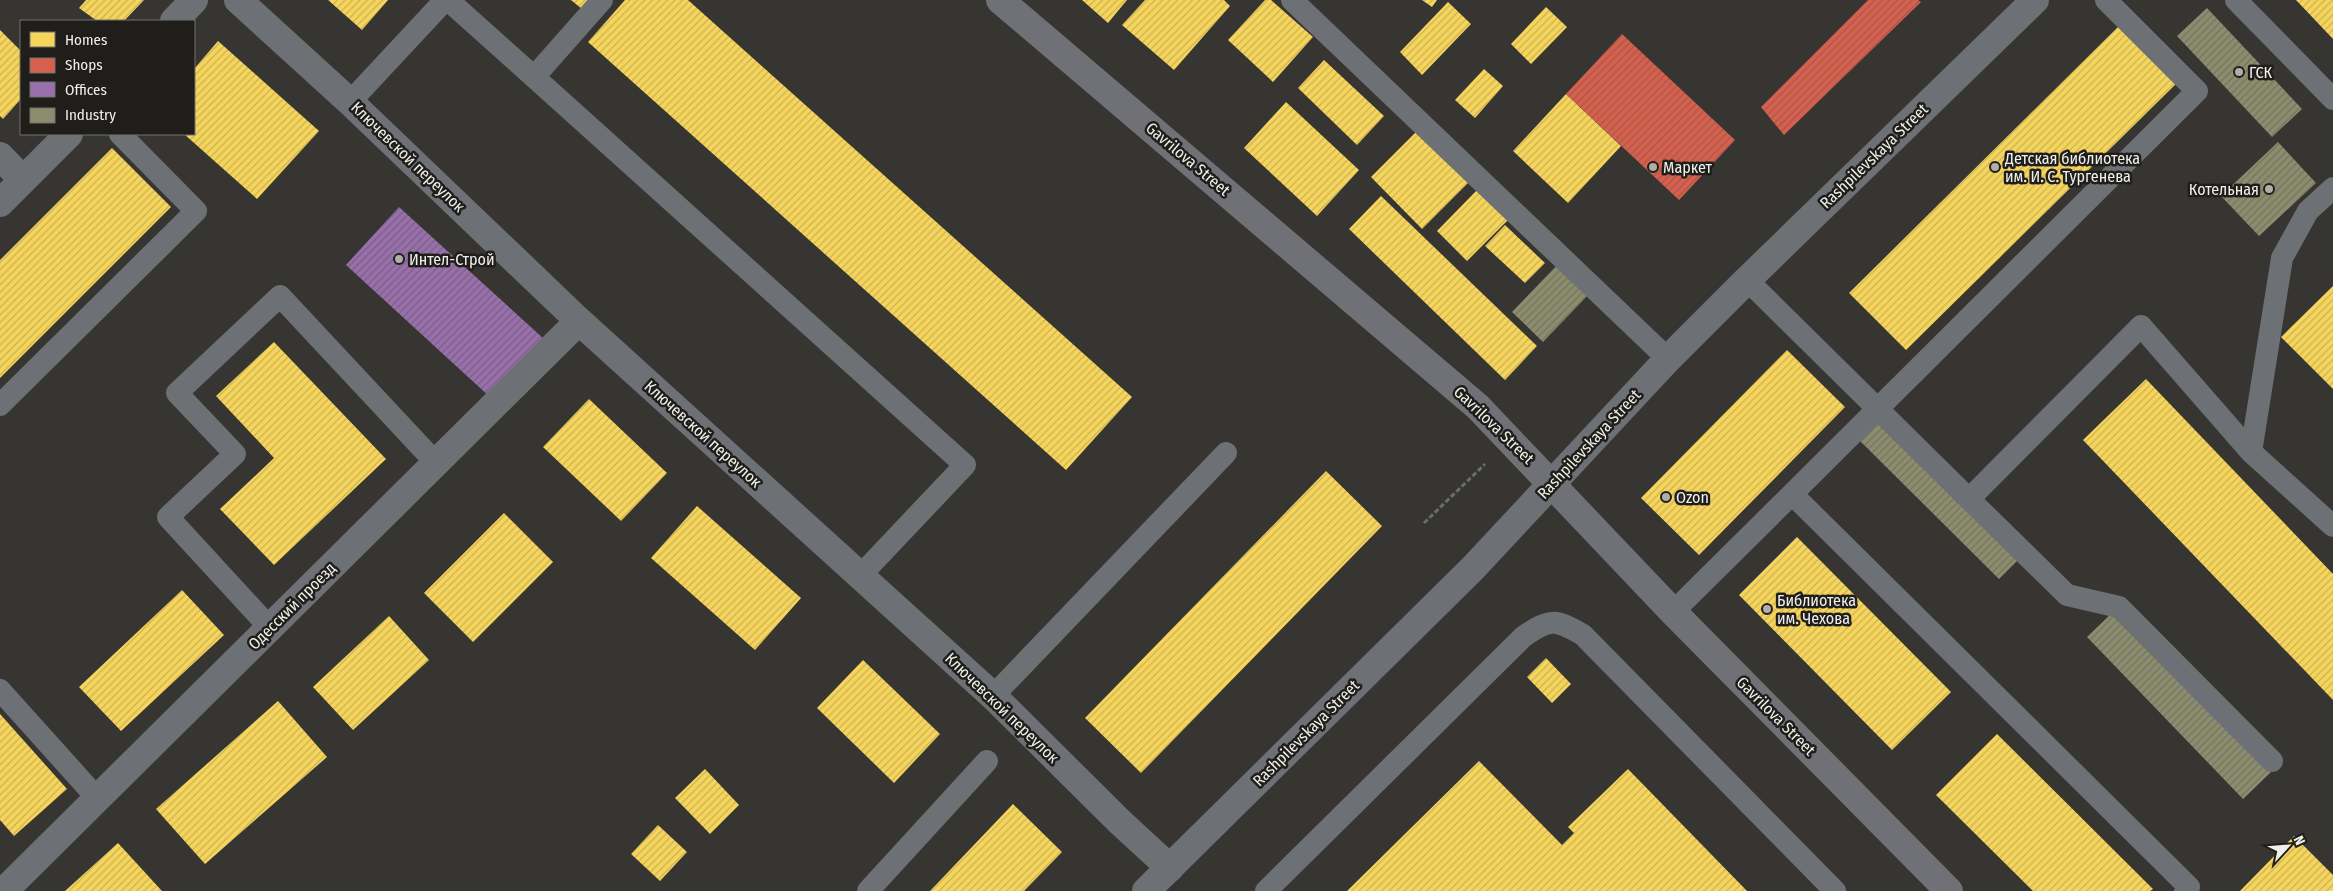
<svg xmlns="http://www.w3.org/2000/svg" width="2333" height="891" font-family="'Fira Sans Condensed',sans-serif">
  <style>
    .homes { fill: url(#homes-hatch) }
    .shops { fill: url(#shops-hatch) }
    .offices { fill: url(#offices-hatch) }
    .industry { fill: url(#industry-hatch) }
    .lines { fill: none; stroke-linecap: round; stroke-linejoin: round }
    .path { stroke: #6b6c6d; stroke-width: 3; stroke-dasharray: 5 2.5; stroke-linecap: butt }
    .service { stroke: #6d7075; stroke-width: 22 }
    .minor { stroke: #6d7075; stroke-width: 28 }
    .tertiary { stroke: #6d7075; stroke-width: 28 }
    .secondary { stroke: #6f7177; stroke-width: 28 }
    .poi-dot { fill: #afaea9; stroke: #1f1e1a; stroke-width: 2 }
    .labels { text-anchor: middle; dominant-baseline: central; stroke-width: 5; stroke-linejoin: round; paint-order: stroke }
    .poi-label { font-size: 16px; fill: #f0efea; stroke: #1f1e1a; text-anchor: start }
    .street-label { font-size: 16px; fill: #f0efea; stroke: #1f1e1a }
  </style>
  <defs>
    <pattern id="homes-hatch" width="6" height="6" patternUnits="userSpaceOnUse" patternTransform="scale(1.25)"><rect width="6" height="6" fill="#f6d55c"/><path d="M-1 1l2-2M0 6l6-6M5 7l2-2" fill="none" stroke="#cab256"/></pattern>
    <pattern id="shops-hatch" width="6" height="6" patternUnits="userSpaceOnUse" patternTransform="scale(1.25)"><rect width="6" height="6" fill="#d6604d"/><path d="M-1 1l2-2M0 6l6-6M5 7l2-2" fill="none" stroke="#a4584b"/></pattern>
    <pattern id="offices-hatch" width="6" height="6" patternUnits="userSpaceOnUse" patternTransform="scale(1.25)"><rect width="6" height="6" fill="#9970ab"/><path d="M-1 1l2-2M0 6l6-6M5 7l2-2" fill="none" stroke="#796083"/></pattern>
    <pattern id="industry-hatch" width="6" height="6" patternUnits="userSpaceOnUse" patternTransform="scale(1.25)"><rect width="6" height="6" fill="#8c8c6e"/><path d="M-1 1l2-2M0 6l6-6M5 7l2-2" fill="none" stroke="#747460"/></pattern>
  </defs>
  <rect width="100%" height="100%" fill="#373531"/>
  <path class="homes" d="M86,0H144L124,21H97L79,8Z
    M328,0H388L362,30Z
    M571,0H590L582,9Z
    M625,0H688L1132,397L1066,470L588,42Z
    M1082,0H1127L1108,23Z
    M1145,0H1224L1230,6L1174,70L1122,25Z
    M1265,0H1271L1313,37L1273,82L1228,40Z
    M1422,0H1437L1432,7Z
    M2296,0H2333V39Z
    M1448,2L1471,24L1422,75L1400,52Z
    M1546,7L1567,27L1531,64L1511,44Z
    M2123,22L2180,80L1906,350L1849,293Z
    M0,30L21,51V99L3,119L0,116Z
    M218,41L319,131L257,199L184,134H194V69Z
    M1324,60L1384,116L1357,145L1298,88Z
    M1484,69L1503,86L1475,118L1455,100Z
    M1566,94L1621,146L1568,203L1513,151Z
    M1286,102L1359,170L1317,216L1244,148Z
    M1418,130L1469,182L1422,229L1371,177Z
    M112,148L171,207L0,378V260Z
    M1479,188L1510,218L1467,261L1437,231Z
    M1381,196L1537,346L1505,380L1349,229Z
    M1505,225L1545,263L1525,283L1485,246Z
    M2333,286V389L2281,337Z
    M274,342L386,459L274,565L220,509L274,458L216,396Z
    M1787,350L1845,407L1699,555L1641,498Z
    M2146,379L2333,574V700L2083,440Z
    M589,399L667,473L621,521L543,447Z
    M1326,471L1382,526L1141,773L1085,718Z
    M697,506L801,598L755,650L651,558Z
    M504,513L553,562L473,642L424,593Z
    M1797,537L1951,692L1892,750L1739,595Z
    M182,590L224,635L121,731L79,687Z
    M389,616L429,660L353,730L313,687Z
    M1546,658L1571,684L1552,703L1527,677Z
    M863,660L940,734L894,783L817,708Z
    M278,701L327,757L205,864L156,809Z
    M0,714L67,789L14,836L0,820Z
    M1997,734L2153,889L2150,891H2033L1936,795Z
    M1479,761L1562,845L1574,833L1568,827L1628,769L1747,891H1347Z
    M705,769L739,805L710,834L675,798Z
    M1013,804L1062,852L1024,891H930Z
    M658,825L687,852L660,881L631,854Z
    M2294,836L2333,875V891H2240Z
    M118,843L162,891H65Z"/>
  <path class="shops" d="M1868,0H1918L1921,2L1784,135L1761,107Z
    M1622,34L1735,140L1679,200L1566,94Z"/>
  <path class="offices" d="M399,207L544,339L491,398L346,265Z"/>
  <path class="industry" d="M2207,8L2302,109L2272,137L2177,36Z
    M2278,142L2316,183L2259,236L2221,196Z
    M1559,263L1590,293L1543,342L1512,312Z
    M1879,418L2021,557L1999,579L1858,439Z
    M2115,610L2271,772L2243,799L2087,637Z"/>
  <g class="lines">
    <path class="path" d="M1424,523L1485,464"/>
    <path class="service" d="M448,0L534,77L602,0
      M1292,0L1668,359
      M2236,0L2333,99
      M534,77L965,465L859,577
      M350,102L445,0
      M1747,280L1969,499L2141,326L2251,452L2333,526
      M0,405L196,211L120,134
      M2251,452L2282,258L2308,211L2333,188
      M1792,494L2197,91L2106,0
      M1969,499L2067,595L2119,607L2272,761
      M1673,612L1792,494L2189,887L2185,891
      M270,628L168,517L235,454L177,393L280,296L436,463
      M0,690L97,798
      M993,696L1226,453
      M868,891L987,761
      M1266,891L1523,637C1550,618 1556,619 1583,635L1835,891"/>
    <path class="minor" d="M238,0L350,102L579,321L993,696L1120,822L1170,868
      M174,21L194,0
      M0,156L23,180
      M0,203L69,134
      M4,891L579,321"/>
    <path class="tertiary" d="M1146,891L1473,568L1668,359L1747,280L2035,0"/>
    <path class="secondary" d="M1000,0L1478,407L1673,612L1949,891"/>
  </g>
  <g class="poi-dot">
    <circle cx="2239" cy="72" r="5"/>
    <circle cx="1653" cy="167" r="5"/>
    <circle cx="1995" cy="167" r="5"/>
    <circle cx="2269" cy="189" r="5"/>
    <circle cx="399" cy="259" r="5"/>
    <circle cx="1666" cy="497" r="5"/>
    <circle cx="1767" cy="609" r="5"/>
  </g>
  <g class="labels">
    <g class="poi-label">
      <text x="2249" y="72">ГСК</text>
      <text x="2005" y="158">Детская библиотека<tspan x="2005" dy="18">им. И. С. Тургенева</tspan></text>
      <text x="1663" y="167">Маркет</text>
      <text x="2259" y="189" text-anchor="end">Котельная</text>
      <text x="409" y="259">Интел-Строй</text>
      <text x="1676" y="497">Ozon</text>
      <text x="1777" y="600">Библиотека<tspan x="1777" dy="18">им. Чехова</tspan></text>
    </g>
    <g class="street-label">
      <text transform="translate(1874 156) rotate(-44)">Rashpilevskaya Street</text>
      <text transform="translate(408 157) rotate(44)">Ключевской переулок</text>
      <text transform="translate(1188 159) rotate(40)">Gavrilova Street</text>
      <text transform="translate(1494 425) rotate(44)">Gavrilova Street</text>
      <text transform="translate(703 434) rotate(42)">Ключевской переулок</text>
      <text transform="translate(1589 444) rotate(-47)">Rashpilevskaya Street</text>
      <text transform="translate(292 606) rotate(-45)">Одесский проезд</text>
      <text transform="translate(1002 708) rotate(44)">Ключевской переулок</text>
      <text transform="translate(1776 716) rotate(45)">Gavrilova Street</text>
      <text transform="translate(1306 733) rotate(-45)">Rashpilevskaya Street</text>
    </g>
  </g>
  <rect x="20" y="20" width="175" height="115" fill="#1f1e1a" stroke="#73726d"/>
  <rect x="30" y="32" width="25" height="15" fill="#f6d55c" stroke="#73726d"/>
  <text x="65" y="45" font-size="15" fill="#f0efea">Homes</text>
  <rect x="30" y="58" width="25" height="15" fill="#d6604d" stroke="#73726d"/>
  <text x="65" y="70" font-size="15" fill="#f0efea">Shops</text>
  <rect x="30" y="82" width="25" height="15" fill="#9970ab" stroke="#73726d"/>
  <text x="65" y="95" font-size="15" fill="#f0efea">Offices</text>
  <rect x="30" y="108" width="25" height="15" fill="#8c8c6e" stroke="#73726d"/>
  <text x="65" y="120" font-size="15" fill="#f0efea">Industry</text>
  <g transform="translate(2288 846) rotate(64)" stroke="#1f1e1a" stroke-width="4" paint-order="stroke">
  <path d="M0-4L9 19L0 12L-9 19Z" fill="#f0efea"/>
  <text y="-8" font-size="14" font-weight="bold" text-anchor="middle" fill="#f0efea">N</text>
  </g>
</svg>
